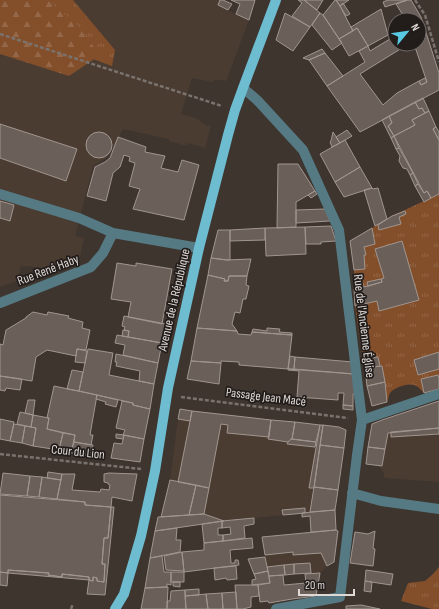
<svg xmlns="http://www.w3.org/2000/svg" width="439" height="609" font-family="'Sofia Sans Condensed',sans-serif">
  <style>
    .built { fill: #4b3c32 }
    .grass { fill: url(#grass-tufts) }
    .forest { fill: url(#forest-firs) }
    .building { fill: #6a5f59; stroke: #a1968f }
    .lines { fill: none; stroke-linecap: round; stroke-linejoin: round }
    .path { stroke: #79726d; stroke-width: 2.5; stroke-dasharray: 4 2; stroke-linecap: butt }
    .minor { stroke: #557a84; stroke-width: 10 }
    .major { stroke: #6dbcd0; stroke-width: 10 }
    .labels { text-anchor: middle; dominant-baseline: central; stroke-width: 3.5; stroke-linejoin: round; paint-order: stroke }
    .street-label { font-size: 13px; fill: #dfd9d6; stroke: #221d1b }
  </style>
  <defs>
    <pattern id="grass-tufts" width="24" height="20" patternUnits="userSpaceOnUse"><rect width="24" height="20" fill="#834e2a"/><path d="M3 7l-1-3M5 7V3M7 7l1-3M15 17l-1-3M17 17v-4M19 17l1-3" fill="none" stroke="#946748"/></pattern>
    <pattern id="forest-firs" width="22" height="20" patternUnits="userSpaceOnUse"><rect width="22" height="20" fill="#834e2a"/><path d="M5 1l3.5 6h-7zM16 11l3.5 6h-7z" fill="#946748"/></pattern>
  </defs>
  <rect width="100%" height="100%" fill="#3e352f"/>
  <path class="built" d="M0,0H220L218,6L249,20L226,81L221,80H215L212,82L192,78L181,114L198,119L202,123L207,126H211L205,148L188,143L187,146L169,141V139L123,129L108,157L93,166L75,236L84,238L80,257L48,268L21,266L17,281L0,287Z
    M439,401V482L385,478L383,472L379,466H382L368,447L372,424L382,420Z
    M180,409L339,427L346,430L335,510L224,521L204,514L161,517L170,480L178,419Z
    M336,530L338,531L334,562L327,566L320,573L269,576L262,537Z"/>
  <path class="grass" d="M0,0H73L115,50L112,66L0,25Z
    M439,194V389L424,393C421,390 418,386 414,385C407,383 395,387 390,393C389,395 388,399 387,402L372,406L367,386L355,306L354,289V270L350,241L392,216Z
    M439,567V609H432L401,601L408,583L425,581L433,574Z"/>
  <path class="forest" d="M0,0H48L77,25L100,55L69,76L0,54Z"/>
  <path class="building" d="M220,0H223L232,4L228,10L218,5Z
    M231,0H255L249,20L236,14L240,4Z
    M298,0H304L320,13L310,27L292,16L302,3Z
    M304,0H323L317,10Z
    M335,0H336L340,6L353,31L339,39L323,15Z
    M336,0H349L340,6Z
    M388,0H407L385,7L383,2Z
    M408,0H411L421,17L439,73V90L360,132L327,86L365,62L359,51L368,46L370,51L395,36V44H400L402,48L360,74L383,105L397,93L419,81L421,85L427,82L414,44H419V20H406L396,4Z
    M343,3L350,14L346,16L340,6Z
    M381,9L388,35L368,46L357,28L353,31L351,27Z
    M285,13L310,27L293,51L276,40Z
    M320,13L323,15L342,43L332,50L312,25Z
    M357,28L368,46L349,56L339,39Z
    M322,49L325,53L309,60L303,58Z
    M325,53L343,76L327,86L309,60Z
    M425,78L427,82L421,85L419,81Z
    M423,98L429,111L425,113L422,108L419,109L415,102Z
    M415,102L419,109L422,108L425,113L412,120L415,125L394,136L388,126L392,123L389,116Z
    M429,111L436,127L433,129L439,140V194L431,198L427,191L424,193L394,136L415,125L412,120Z
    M389,116L392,123L388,126L394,136L391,138L382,120Z
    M0,124L77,149L66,181L0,158Z
    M436,127L439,132V140L433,129Z
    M347,130L352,136L340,143L336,137Z
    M86 145a13 13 0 1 1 26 0a13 13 0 1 1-26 0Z
    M333,132L340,143L332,147L330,142L331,141Z
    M394,136L399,148L396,149L391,138Z
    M118,137L146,147L145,152L165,156L161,168L178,172L182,160L199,165L184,220L133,209L140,189L129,186L135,163L129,161L130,157L124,155L120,167L113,173L106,201L87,196L95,167L105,162L110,158Z
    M345,140L360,167L335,182L320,154Z
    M399,148L413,173L410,175L407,169L403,168L399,161L400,156L396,149Z
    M278,164H298L315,191L296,202V227L277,228Z
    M360,167L372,188L344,197L335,182Z
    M413,173L418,184L415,186L410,175Z
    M418,184L424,193L427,191L431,198L424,202L415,186Z
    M372,188L373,189L378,188L387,219L375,226L364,190Z
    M315,191L317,194L311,198L308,195Z
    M0,201L14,205L10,221L0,218Z
    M325,209L330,221L296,223V210Z
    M405,211L406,214L399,217L401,224L379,230L378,225L392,216Z
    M331,226L336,241L321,242V244H306L305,227Z
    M305,227L306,254L266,256L265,228Z
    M265,228V240L230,241V230Z
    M372,228L375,244L364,247L366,255H364L365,269L354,270L350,241Z
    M218,230H230V260H227L211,258Z
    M402,241L419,300L379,311L377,301L355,306L354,289L358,288V284L363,283V287L368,286L382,282L381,279L384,278L375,249Z
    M211,258L227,260L251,259L247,276H229L228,281H224L225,279L208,275Z
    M117,263L136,266V263L172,269L162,324L128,317L131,302L111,299Z
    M208,275L225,279L224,281H228L229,276H247L246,285L249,286L246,299H243L240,313L235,312L232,324L237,331L197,328Z
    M381,279L382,282L368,286L367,282Z
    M33,312L47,315L48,312L69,316L68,318L83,322L82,328L90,330L86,350L77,349L76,356L47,350L36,357L32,381L0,376V344L3,345L6,330L26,318V317Z
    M124,316L166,324L162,343L128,337L129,331L124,330L125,327L122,326Z
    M197,328L237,331L238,334L251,335L252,332L292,335L288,369L239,365V362L221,361V363L191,361Z
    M267,328L280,329L279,332L292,333V335L252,332L253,329L267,331Z
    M123,330L129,331L128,337L122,336Z
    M117,335L162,343L158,363L123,355L125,345L115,343Z
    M77,349L87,351L85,363L75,362Z
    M88,349L113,353L109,375L154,384L150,409L133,405V403L79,391Z
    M439,352V369L418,375L414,360Z
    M116,354L158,363L154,384L139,381L140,371L116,366L117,362H115Z
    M290,356L295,357L294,369H288Z
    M295,357L353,362L354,374L294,369Z
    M378,357L380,366L365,368L363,359Z
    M191,361L221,363L219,384L187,379Z
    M382,366L385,382L367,386L365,368Z
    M288,369L354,374L357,394H353V406L343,405L344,393H338V400L297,397L299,371L288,370Z
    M72,370L83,372L79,391L67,389Z
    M438,375L439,378V389L424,393L421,379Z
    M0,376L22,379L20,390L6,388L5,391L0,390Z
    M385,382L387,402L372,406L367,386Z
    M54,386L97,395L90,435H93L91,445L74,442L75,435L47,429L49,418H47Z
    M97,395L118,400L116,407L105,404L106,402L96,399Z
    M28,400H35L33,415L25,413Z
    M122,401L133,403V405L150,409L144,439L123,435L125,430L116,428Z
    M439,401V428L388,433L385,449L368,447L372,424L382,420Z
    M343,405L353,406V410L343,409Z
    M180,409L192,411L190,421L178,419Z
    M192,411L271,420L269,437L227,433L228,425L221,424L209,488L178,482Z
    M20,412L33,415L31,427L17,424Z
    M33,415L49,418L47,429L63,433L59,450L33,446L36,428L31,427Z
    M0,419L14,422L10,441L0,439Z
    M271,420L295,422L292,439H291L288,442L268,439Z
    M295,422L320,425L316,442L292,439Z
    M14,424L25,426L22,443L10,441Z
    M320,425H323L314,488H309Z
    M323,425L339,427L346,430L344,448L320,445Z
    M25,426L36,428L33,446L22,443Z
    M439,428V434L391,437V432Z
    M63,433L75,435L71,453L59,450Z
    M116,434L124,435L123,439L116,438Z
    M124,435L144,439L140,462L111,458L114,443L122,444Z
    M291,439L316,442L315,447L287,444L288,442Z
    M74,442L93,445L91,456L71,453Z
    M320,445L344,448L338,490L314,487Z
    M368,447L385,449L382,466L366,464Z
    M48,472L62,474L61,480L47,478Z
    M3,473L30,476L27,496L0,494Z
    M109,473L137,474L132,501L112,497L111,507L85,505V502L57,499L62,474H75L72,490L100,492L101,489L109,490L110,485L108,484V483L104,482V474Z
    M30,476L42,477L39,497L27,496Z
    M42,477L61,480L57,499L39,497Z
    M170,480L196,485L189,515L161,517Z
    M196,485L209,488L204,514L189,515Z
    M314,487L338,490L335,510L310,512Z
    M0,495L85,502V505L111,507L108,538H104L102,564H105L104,582L97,581V578L93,577V581L89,580V577L62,574V577L48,575L49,573L8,570V573L0,572Z
    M111,507H114L105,595L87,594L89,580L93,581V577L97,578V581L104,582L105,564H102L104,538H108Z
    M305,508V513L283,515L282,510Z
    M335,510L336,530L311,532L310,516L302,517V513Z
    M204,514L224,521L155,531L158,517Z
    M254,518V524L244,526L245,538L223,541V535L231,534L230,527L222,528V521Z
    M222,521V528H218V535H223V541L204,543L202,524Z
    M177,528L176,540H181L180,552L150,558L155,531Z
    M336,530L338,531L334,562L327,566L321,553L293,555V552L265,555L262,537Z
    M375,531L373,548L375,549L373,566L350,563L355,532L368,534Z
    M252,538L253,548L230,550L231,563H235V560H238L239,565L184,572L182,552L204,550V543Z
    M182,552L184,571L166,570L164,556Z
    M162,556L164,572H171V585L167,584V587L145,588L150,558Z
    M265,557L268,571L254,574L248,559Z
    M310,563L311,573L294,574V564Z
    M294,564V574L285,575L284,565Z
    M284,565L285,575L269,576L267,567Z
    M236,566L237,579L227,580L226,578L215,580L214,568Z
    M8,570L49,573L48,575L62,577V574L89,577V580L8,573Z
    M366,570L393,574L391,585L365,581Z
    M268,571L270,583L252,585V580L256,579L254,574Z
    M0,572L8,573L7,586L0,585Z
    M171,572H184V582H171Z
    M320,573L316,596L292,599L269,603L268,601L260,602L258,585L270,583L269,576L283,575L284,585L306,583L305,574Z
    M365,581L372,582L371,592L364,591Z
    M173,582H180V587L173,586Z
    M235,585H258L259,596L251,597V607L243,609H237Z
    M167,587H168L167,609H141L145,588Z
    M199,589V595L185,596V590Z
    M185,590L186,609H167V601H170L171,591Z
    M236,592L237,609H223L222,593Z
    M222,593L223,609H208L206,594Z
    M206,594L208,609H186L185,596Z
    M361,605L380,609H346V606Z"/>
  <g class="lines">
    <path class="path" d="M415,0L425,15L439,62
      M0,34L222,106
      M181,397L348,418
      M0,454L141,469
      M71,609L73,604"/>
    <path class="minor" d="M243,88L257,100L303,150L339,230L362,420L357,455L340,597L276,609
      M0,194L79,218L113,233L199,248
      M0,303L91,267L103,253L113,233
      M362,420L439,394
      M352,493L381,501L439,509"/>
    <path class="major" d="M115,609L124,594L141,536L155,471L168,388L199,248L228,135L235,110L243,88L276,0"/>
  </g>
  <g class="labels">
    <g class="street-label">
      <text transform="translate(48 270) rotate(-21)">Rue René Haby</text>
      <text transform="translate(174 300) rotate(-77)">Avenue de la République</text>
      <text transform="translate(364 326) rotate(83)">Rue de l'Ancienne Église</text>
      <text transform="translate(266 397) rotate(7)">Passage Jean Macé</text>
      <text transform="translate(78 452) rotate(6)">Cour du Lion</text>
    </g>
  </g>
  <g transform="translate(407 32) rotate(61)"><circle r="19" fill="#221d1b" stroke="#6e6866"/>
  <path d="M0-3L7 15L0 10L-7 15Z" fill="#58c9e3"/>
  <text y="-6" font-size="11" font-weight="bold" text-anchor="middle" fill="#dfd9d6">N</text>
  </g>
  <path d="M299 589v6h55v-6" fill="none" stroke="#dfd9d6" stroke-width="2"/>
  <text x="305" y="589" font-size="12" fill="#dfd9d6" stroke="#221d1b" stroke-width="3" paint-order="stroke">20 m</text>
</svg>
